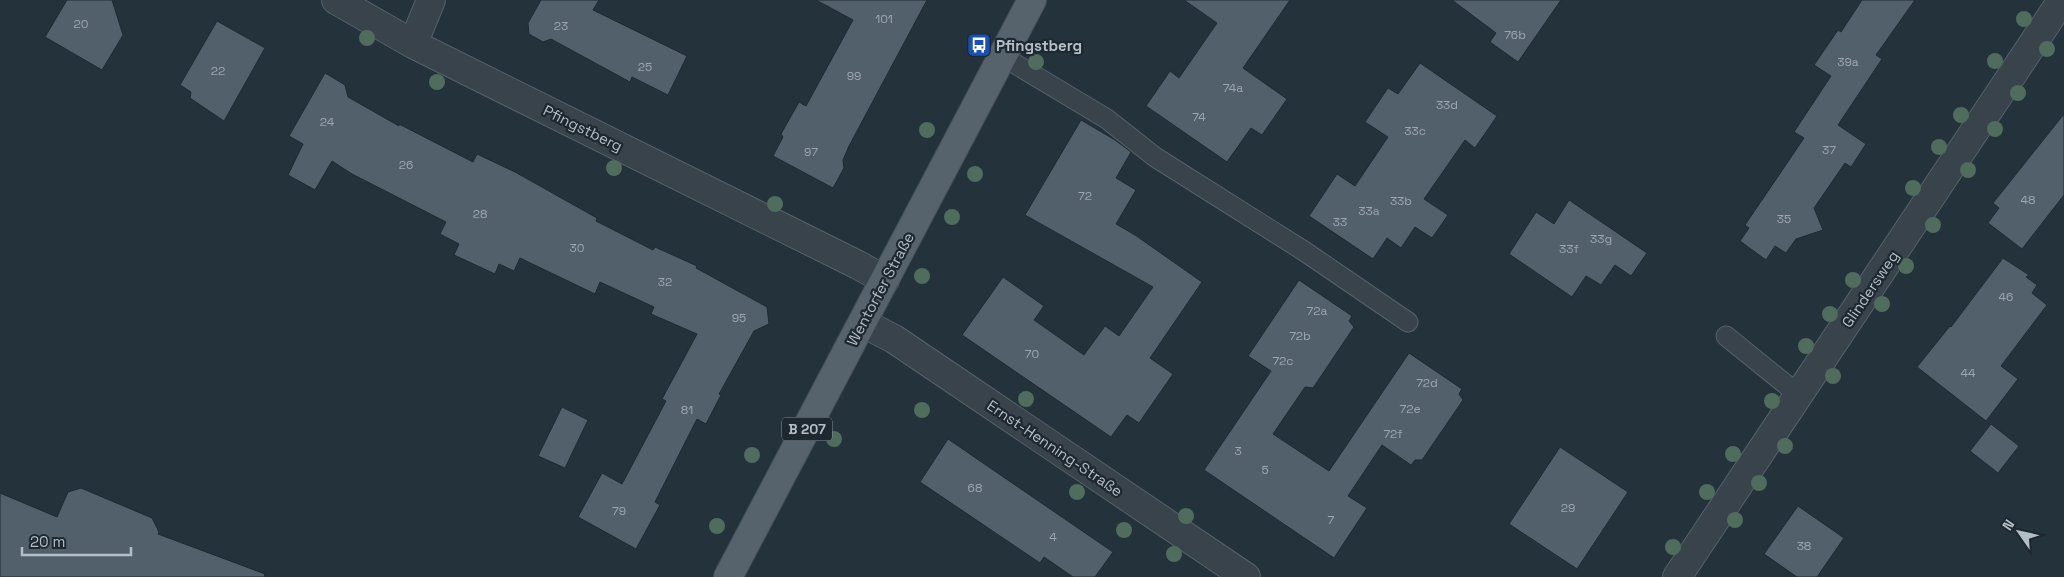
<svg xmlns="http://www.w3.org/2000/svg" width="2064" height="577" font-family="'Space Grotesk',sans-serif">
  <style>
    .building { fill: #52606c; stroke: #1f2a33 }
    .lines { fill: none; stroke-linecap: round; stroke-linejoin: round }
    .lane-casing { stroke: #56616a; stroke-width: 21 }
    .street-casing { stroke: #56616a; stroke-width: 30 }
    .primary-casing { stroke: #444f58; stroke-width: 30 }
    .lane { stroke: #38434c; stroke-width: 19 }
    .street { stroke: #38434c; stroke-width: 28 }
    .primary { stroke: #56626c; stroke-width: 28 }
    .tree { fill: #4f6c5c }
    .labels { text-anchor: middle; dominant-baseline: central; stroke-width: 4.5; stroke-linejoin: round; paint-order: stroke }
    .number-label { font-size: 12px; fill: #9ca6b0 }
    .shield { fill: #1d2831; stroke: #87919a; stroke-width: 1 }
    .shield-label { font-size: 14px; font-weight: bold; fill: #b4bec7 }
    .poi-label { font-size: 15px; font-weight: bold; fill: #b4bec7; stroke: #1d2831; text-anchor: start }
    .street-label { font-size: 15px; fill: #b4bec7; stroke: #1d2831 }
  </style>
  <rect width="100%" height="100%" fill="#24323c"/>
  <path class="building" d="M67,0H112L123,35L102,70L45,37Z
    M541,0H599L593,10L687,56L668,95L632,77L630,82L551,39L543,42L529,34L528,23Z
    M816,0H927L849,146L843,160L844,168L833,188L773,156L783,137L781,134L799,102L806,106L853,20Z
    M1184,0H1290L1243,68L1287,99L1262,135L1251,128L1227,162L1146,106L1170,71L1179,78L1217,23Z
    M1452,0H1561L1518,62L1490,42L1496,33Z
    M1862,0H1915L1876,55L1882,59L1838,125L1866,144L1851,167L1845,163L1814,208L1823,230L1796,239L1786,253L1775,246L1766,260L1740,241L1749,228L1745,225L1804,138L1794,132L1831,76L1814,65L1838,30L1841,32Z
    M217,21L265,48L224,121L190,98L191,92L180,85Z
    M1420,63L1497,116L1475,148L1465,140L1424,199L1448,215L1432,238L1415,227L1401,248L1387,238L1373,259L1309,216L1337,174L1355,186L1388,137L1365,122L1388,88L1398,94Z
    M325,73L345,85L348,97L399,126V124L473,162L477,154L515,172L597,218L596,221L653,250L655,247L697,266L696,268L767,307L769,324L754,331L719,394L721,395L706,424L697,419L655,502L660,505L636,549L578,517L602,473L622,484L666,401L662,399L697,334L651,314L654,307L600,282L595,294L520,258L514,271L499,264L495,274L454,255L459,244L440,234L446,222L352,174L332,161L315,190L288,175L303,144L289,136Z
    M2064,114V195L2022,249L1988,223L1999,208L1993,203Z
    M1081,120L1115,140L1131,152L1116,178L1136,190L1116,224L1135,235L1202,282L1150,358L1173,374L1139,423L1127,415L1111,437L962,335L1003,277L1044,306L1034,320L1084,355L1105,326L1119,336L1153,287L1025,215Z
    M1569,200L1647,253L1631,276L1615,265L1601,285L1586,276L1572,297L1509,254L1536,212L1554,224Z
    M2003,258L2029,275L2026,277L2037,285L2032,293L2047,305L2001,366L2018,379L1986,421L1917,367L1950,326L1951,327Z
    M1299,280L1352,316L1349,321L1354,327L1313,388L1305,387L1273,434L1329,471L1409,353L1462,389L1459,394L1463,400L1422,460H1415L1411,465L1382,445L1348,496L1367,508L1334,558L1204,470L1271,371L1248,356Z
    M562,407L588,420L565,468L538,456Z
    M1991,424L2019,446L1998,473L1970,451Z
    M948,439L1113,552L1095,577H1073L1044,557L1040,563L920,482Z
    M1560,447L1628,492L1577,569L1509,524Z
    M81,488L152,518L159,532L158,534L265,574L264,577H0V493L57,517L68,492Z
    M1798,506L1844,538L1817,577H1797L1764,554Z"/>
  <g class="lines">
    <g class="lane-casing">
      <path id="lane" d="M1002,56L1107,119L1155,157L1304,251L1408,322
        M1726,336L1799,395"/>
    </g>
    <g class="street-casing">
      <path id="street" d="M336,0L413,44L858,265L885,280
        M413,44L431,0
        M863,323L894,339L1246,577
        M1677,577L2062,0"/>
    </g>
    <g class="primary-casing">
      <path id="primary" d="M728,577L1032,0"/>
    </g>
    <use href="#lane" class="lane"/>
    <use href="#street" class="street"/>
    <use href="#primary" class="primary"/>
  </g>
  <g class="tree">
    <circle cx="2024" cy="19" r="8"/>
    <circle cx="367" cy="38" r="8"/>
    <circle cx="2047" cy="49" r="8"/>
    <circle cx="1995" cy="61" r="8"/>
    <circle cx="1036" cy="62" r="8"/>
    <circle cx="437" cy="82" r="8"/>
    <circle cx="2018" cy="93" r="8"/>
    <circle cx="1961" cy="115" r="8"/>
    <circle cx="1995" cy="129" r="8"/>
    <circle cx="927" cy="130" r="8"/>
    <circle cx="1939" cy="147" r="8"/>
    <circle cx="614" cy="168" r="8"/>
    <circle cx="1968" cy="170" r="8"/>
    <circle cx="975" cy="174" r="8"/>
    <circle cx="1913" cy="188" r="8"/>
    <circle cx="775" cy="204" r="8"/>
    <circle cx="952" cy="217" r="8"/>
    <circle cx="1933" cy="225" r="8"/>
    <circle cx="1906" cy="266" r="8"/>
    <circle cx="922" cy="276" r="8"/>
    <circle cx="1853" cy="280" r="8"/>
    <circle cx="1882" cy="304" r="8"/>
    <circle cx="1830" cy="314" r="8"/>
    <circle cx="1806" cy="346" r="8"/>
    <circle cx="1833" cy="376" r="8"/>
    <circle cx="1026" cy="399" r="8"/>
    <circle cx="1772" cy="401" r="8"/>
    <circle cx="922" cy="410" r="8"/>
    <circle cx="834" cy="439" r="8"/>
    <circle cx="1785" cy="446" r="8"/>
    <circle cx="1733" cy="454" r="8"/>
    <circle cx="752" cy="455" r="8"/>
    <circle cx="1759" cy="483" r="8"/>
    <circle cx="1077" cy="492" r="8"/>
    <circle cx="1707" cy="492" r="8"/>
    <circle cx="1186" cy="516" r="8"/>
    <circle cx="1735" cy="520" r="8"/>
    <circle cx="717" cy="526" r="8"/>
    <circle cx="1124" cy="530" r="8"/>
    <circle cx="1673" cy="547" r="8"/>
    <circle cx="1174" cy="554" r="8"/>
  </g>
  <defs>
    <g id="bus-square" transform="scale(1.25)"><rect x="-9" y="-9" width="18" height="18" rx="4" fill="#1a4fb4" stroke="#1d2831"/><path d="M-5-6H5V4H4V6H2V4H-2V6H-4V4H-5ZM-3.5-4V0h7V-4ZM-3.5 1.2v1.5H-2V1.2ZM2 1.2v1.5H3.5V1.2Z" fill="#fff"/></g>
  </defs>
  <g fill-rule="evenodd">
    <use href="#bus-square" x="979" y="45"/>
  </g>
  <g class="labels">
    <g class="number-label">
      <text x="884" y="19">101</text>
      <text x="81" y="24">20</text>
      <text x="561" y="26">23</text>
      <text x="1515" y="35">76b</text>
      <text x="1848" y="62">39a</text>
      <text x="645" y="67">25</text>
      <text x="218" y="71">22</text>
      <text x="854" y="76">99</text>
      <text x="1233" y="88">74a</text>
      <text x="1447" y="105">33d</text>
      <text x="1199" y="117">74</text>
      <text x="327" y="122">24</text>
      <text x="1415" y="131">33c</text>
      <text x="1829" y="150">37</text>
      <text x="811" y="152">97</text>
      <text x="406" y="165">26</text>
      <text x="1085" y="196">72</text>
      <text x="2028" y="200">48</text>
      <text x="1401" y="201">33b</text>
      <text x="1369" y="211">33a</text>
      <text x="480" y="214">28</text>
      <text x="1784" y="219">35</text>
      <text x="1340" y="222">33</text>
      <text x="1601" y="239">33g</text>
      <text x="577" y="248">30</text>
      <text x="1569" y="249">33f</text>
      <text x="665" y="282">32</text>
      <text x="2006" y="297">46</text>
      <text x="1317" y="311">72a</text>
      <text x="739" y="318">95</text>
      <text x="1300" y="336">72b</text>
      <text x="1032" y="354">70</text>
      <text x="1283" y="361">72c</text>
      <text x="1968" y="373">44</text>
      <text x="1427" y="383">72d</text>
      <text x="1410" y="409">72e</text>
      <text x="687" y="410">81</text>
      <text x="1393" y="434">72f</text>
      <text x="1238" y="451">3</text>
      <text x="1265" y="470">5</text>
      <text x="975" y="488">68</text>
      <text x="1568" y="508">29</text>
      <text x="619" y="511">79</text>
      <text x="1331" y="520">7</text>
      <text x="1053" y="537">4</text>
      <text x="1804" y="546">38</text>
    </g>
    <rect class="shield" x="782" y="417.5" width="50" height="23" rx="4"/>
    <g class="shield-label">
      <text x="807" y="429">B 207</text>
    </g>
    <g class="poi-label">
      <text x="996" y="45">Pfingstberg</text>
    </g>
    <g class="street-label">
      <text transform="translate(583 128) rotate(26)">Pfingstberg</text>
      <text transform="translate(880 289) rotate(-62)">Wentorfer Straße</text>
      <text transform="translate(1870 289) rotate(-56)">Glindersweg</text>
      <text transform="translate(1055 448) rotate(34)">Ernst-Henning-Straße</text>
    </g>
  </g>
  <g transform="translate(2019 532) rotate(304)" stroke="#1d2831" stroke-width="4" paint-order="stroke">
  <path d="M0-4L9 19L0 12L-9 19Z" fill="#b4bec7"/>
  <text y="-8" font-size="14" font-weight="bold" text-anchor="middle" fill="#b4bec7">N</text>
  </g>
  <path d="M22 547v8h109v-8" fill="none" stroke="#b4bec7" stroke-width="2.5"/>
  <text x="30" y="547" font-size="15" fill="#b4bec7" stroke="#1d2831" stroke-width="4" paint-order="stroke">20 m</text>
</svg>
